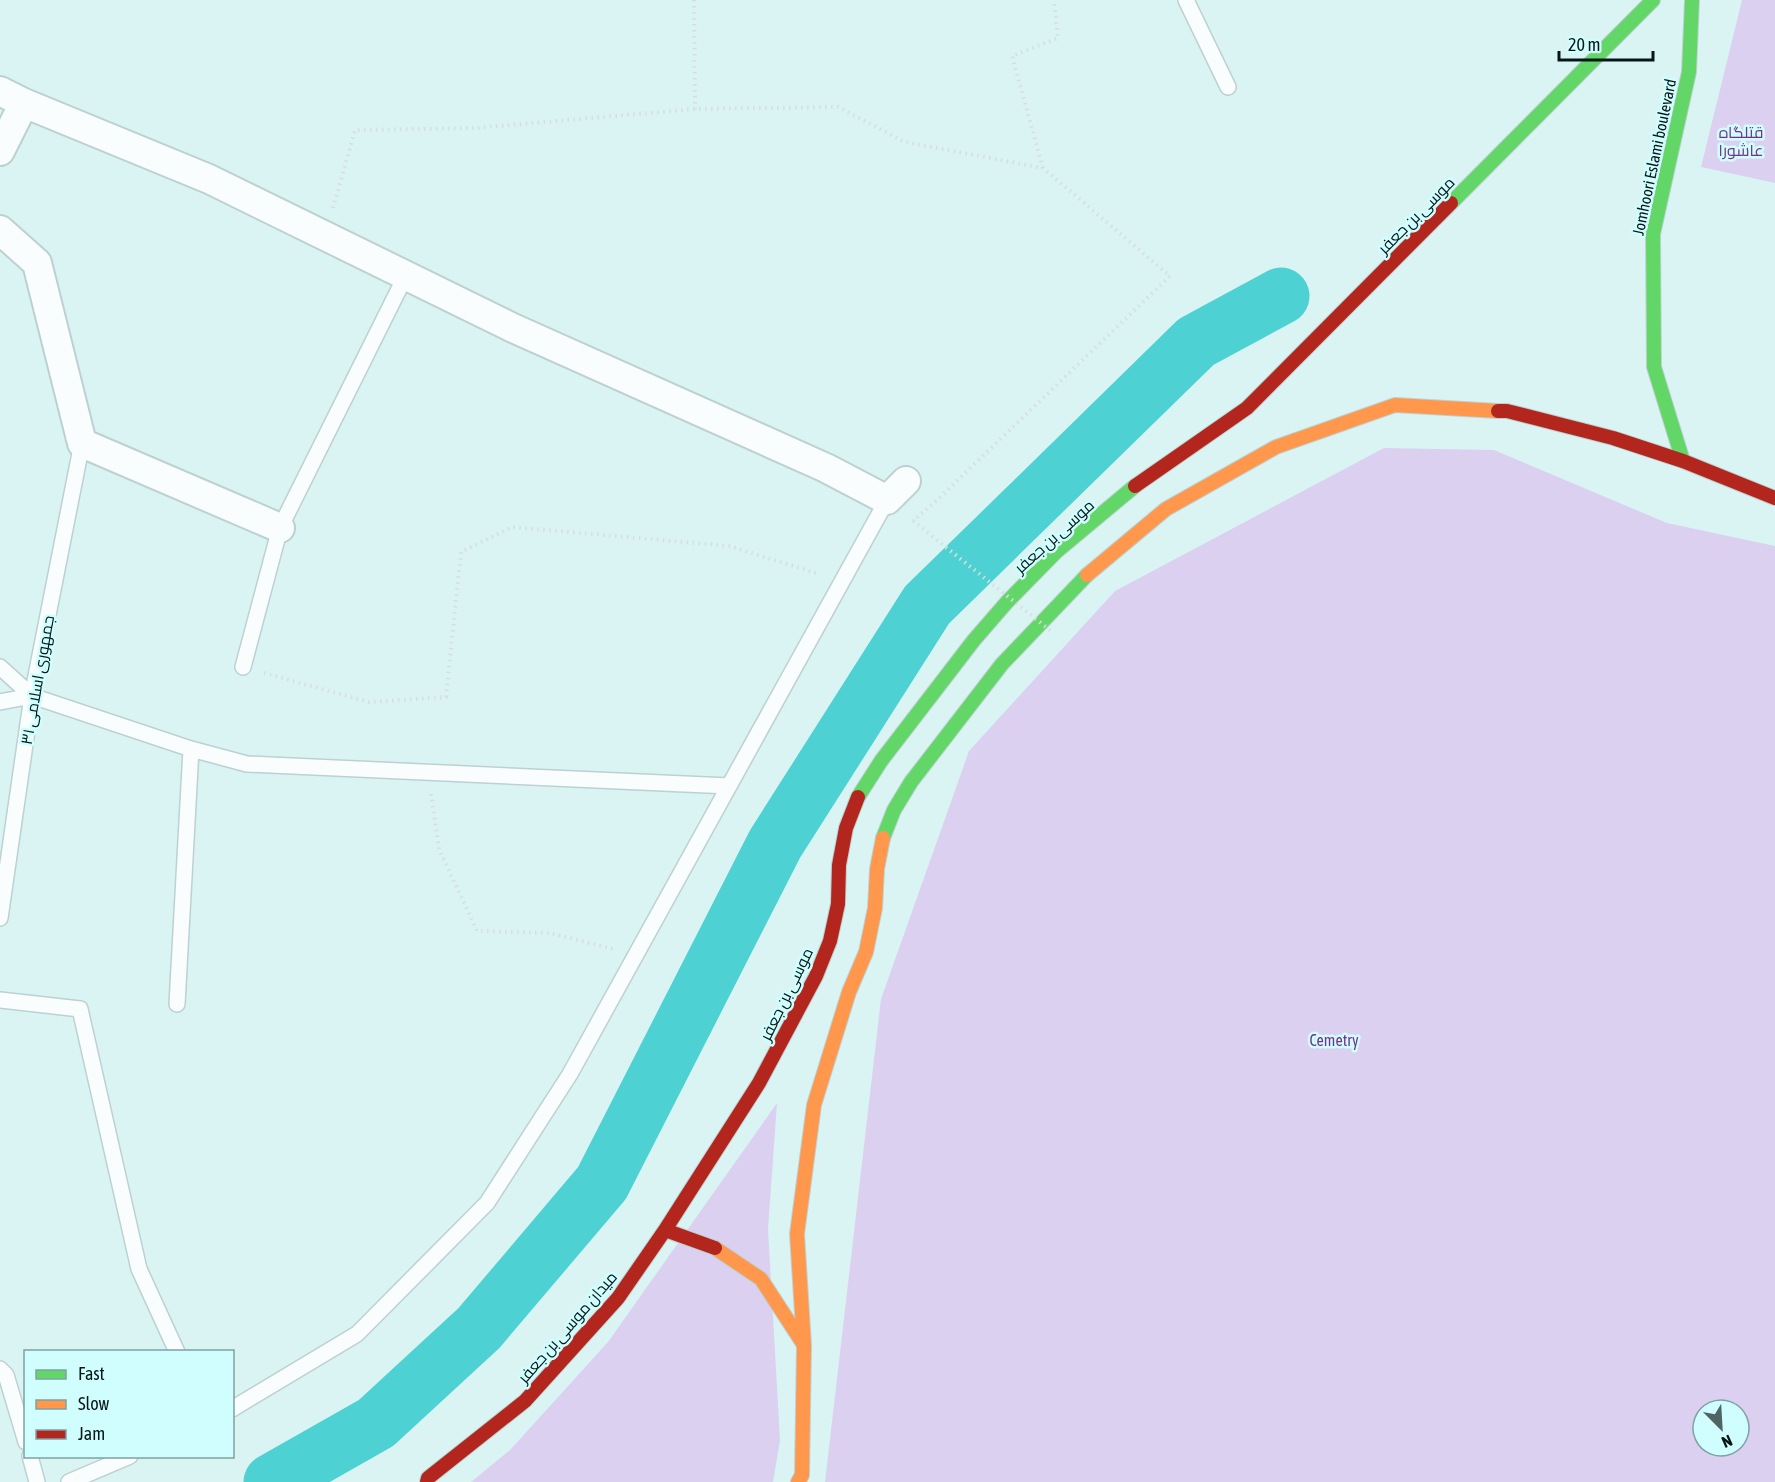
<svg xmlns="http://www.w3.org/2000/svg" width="1775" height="1482" font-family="'Asap Condensed',Cairo,sans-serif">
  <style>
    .green { fill: #dcd0f1; fill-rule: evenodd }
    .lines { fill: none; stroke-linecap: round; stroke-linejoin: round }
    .river { stroke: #4dd1d3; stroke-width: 57 }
    .lane-casing { stroke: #bdd1d1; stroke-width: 18 }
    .street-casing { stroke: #bdd1d1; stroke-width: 32 }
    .fast-casing { stroke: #bdd1d1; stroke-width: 16 }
    .slow-casing { stroke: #bdd1d1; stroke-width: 16 }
    .jam-casing { stroke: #bdd1d1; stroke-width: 16 }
    .path { stroke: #d7dede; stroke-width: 4; stroke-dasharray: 1.5 4.5; stroke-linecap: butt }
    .lane { stroke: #f9fdfd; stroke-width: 15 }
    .street { stroke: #f9fdfd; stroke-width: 28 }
    .fast { stroke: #63d668; stroke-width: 14 }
    .slow { stroke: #ff974d; stroke-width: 14 }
    .jam { stroke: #b3261e; stroke-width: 14 }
    .path-bridge { stroke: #d7dede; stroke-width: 4; stroke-dasharray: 1.5 4.5; stroke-linecap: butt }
    .labels { text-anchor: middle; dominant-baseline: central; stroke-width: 5; stroke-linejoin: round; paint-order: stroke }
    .park-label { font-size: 16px; fill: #76318c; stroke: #d0fefe }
    .street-label { font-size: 16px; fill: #061617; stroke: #d0fefe }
  </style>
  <rect width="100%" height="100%" fill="#daf4f4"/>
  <path class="green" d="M1742,0H1775V183L1701,167Z
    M1384,448L1494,450L1667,523L1775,546V1482H825L881,999L969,751L1115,591ZM1703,1410H1739V1446H1703Z
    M777,1103L768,1229L780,1440L773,1482H471L510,1450L608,1342Z"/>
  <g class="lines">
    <path class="river" d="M272,1482L376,1423L479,1328L602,1183L775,844L927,605L1196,342L1281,296"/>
    <g class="lane-casing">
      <path id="lane" d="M1186,0L1228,87
        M0,667L32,696L191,749L247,764L729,786
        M243,667L280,528L406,275
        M0,702L32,696
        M0,918L32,696L82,443
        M0,1000L80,1009L139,1269L177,1352
        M177,1004L191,749
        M0,1369L6,1375L26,1442
        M232,1409L357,1334L487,1203L570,1074L887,500
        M30,1456L37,1482
        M69,1482L130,1456"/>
    </g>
    <g class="street-casing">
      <path id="street" d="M0,91L24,103L0,151
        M24,103L209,179L513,328L826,468L887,500L906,481
        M0,230L37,263L82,443L280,528"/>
    </g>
    <g class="fast-casing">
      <path id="fast" d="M1451,203L1653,0
        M1683,461L1654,367L1653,234L1689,72L1692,0
        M858,797L881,761L974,640L1007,602L1057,551L1135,486
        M883,838L894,810L911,782L1002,664L1087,575"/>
    </g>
    <g class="slow-casing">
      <path id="slow" d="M1087,575L1166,509L1276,447L1395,405L1498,411
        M715,1248L761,1279L804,1345L802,1475L798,1482
        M804,1345L797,1234L814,1105L849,992L866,952L875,908L877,869L883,838"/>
    </g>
    <g class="jam-casing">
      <path id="jam" d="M1498,411H1507L1613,438L1683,461L1775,498
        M1135,486L1247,408L1451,203
        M665,1230L759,1083L816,976L830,941L838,904L839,865L846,828L858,797
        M427,1482L428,1478L525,1401L618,1298L665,1230L715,1248"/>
    </g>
    <path class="path" d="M694,0L695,109
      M1043,168L1012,56L1058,38L1054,0
      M333,208L355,130L475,128L695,109L838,107L905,142L1043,168L1170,276L937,500L913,521
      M264,673L369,702L446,697L461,552L512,527L729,546L819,574
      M431,794L439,849L477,931L550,933L613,949"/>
    <use href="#lane" class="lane"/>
    <use href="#street" class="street"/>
    <use href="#fast" class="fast"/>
    <use href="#slow" class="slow"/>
    <use href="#jam" class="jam"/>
    <path class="path-bridge" d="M913,521L1051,631"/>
  </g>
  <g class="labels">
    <g class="park-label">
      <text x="1741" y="132">قتلگاه<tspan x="1741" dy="18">عاشورا</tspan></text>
      <text x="1334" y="1040">Cemetry</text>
    </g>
    <g class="street-label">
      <text transform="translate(1654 157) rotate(-78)">Jomhoori Eslami boulevard</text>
      <text transform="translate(1416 215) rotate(-45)">موسی بن جعفر</text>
      <text transform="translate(1054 536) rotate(-42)">موسی بن جعفر</text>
      <text transform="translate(37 680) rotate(-80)">جمهوری اسلامی ۳۱</text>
      <text transform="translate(786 994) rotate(-64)">موسی بن جعفر</text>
      <text transform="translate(567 1327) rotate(-49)">میدان موسی بن جعفر</text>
    </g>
  </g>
  <rect x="24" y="1350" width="210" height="108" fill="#d0fefe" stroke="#7fa1a2" stroke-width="1.5"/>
  <rect x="36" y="1370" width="30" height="9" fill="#63d668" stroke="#7fa1a2" stroke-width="1.5"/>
  <text x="78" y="1380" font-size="18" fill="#061617">Fast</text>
  <rect x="36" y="1400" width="30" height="9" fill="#ff974d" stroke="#7fa1a2" stroke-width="1.5"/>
  <text x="78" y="1410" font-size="18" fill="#061617">Slow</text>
  <rect x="36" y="1430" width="30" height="9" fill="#b3261e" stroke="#7fa1a2" stroke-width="1.5"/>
  <text x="78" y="1440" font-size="18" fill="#061617">Jam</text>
  <g transform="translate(1721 1428) rotate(156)"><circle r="28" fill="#d0fefe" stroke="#7fa1a2" stroke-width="1.5"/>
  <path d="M0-4.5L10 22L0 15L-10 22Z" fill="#506464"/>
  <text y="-9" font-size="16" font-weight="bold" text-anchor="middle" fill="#061617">N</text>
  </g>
  <path d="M1559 51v9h94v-9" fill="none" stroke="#061617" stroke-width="3"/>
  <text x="1568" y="51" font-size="18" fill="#061617" stroke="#d0fefe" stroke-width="4.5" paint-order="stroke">20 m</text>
</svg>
